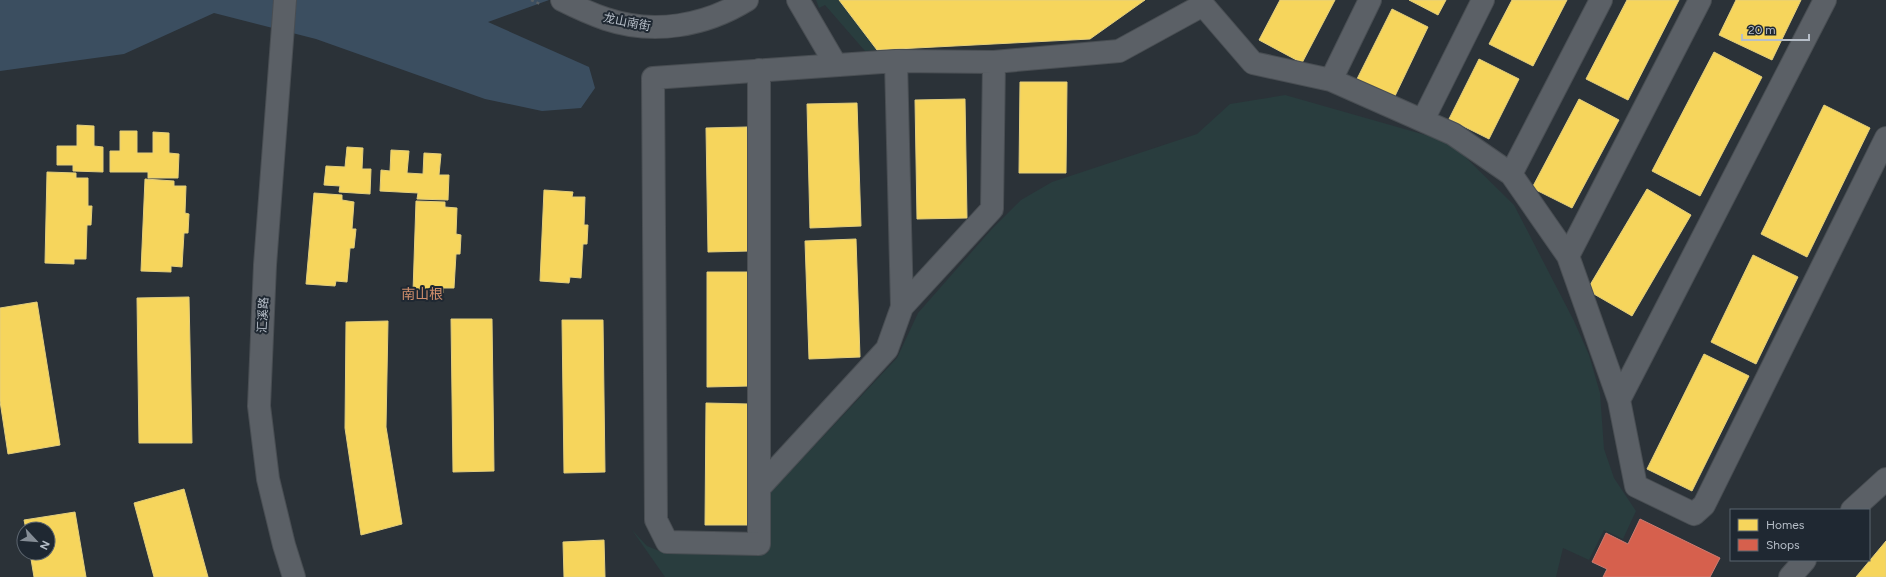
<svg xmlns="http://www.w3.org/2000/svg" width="1886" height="577" font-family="Figtree,'Noto Sans SC',sans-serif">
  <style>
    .green { fill: #293d3e }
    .water { fill: #3b4e60 }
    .homes { fill: #f6d55c; stroke: #e3ce7c }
    .shops { fill: #d6604d; stroke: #cc7c72 }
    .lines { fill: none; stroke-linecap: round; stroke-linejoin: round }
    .minor-casing { stroke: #494e53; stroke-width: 24 }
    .tertiary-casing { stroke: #494e53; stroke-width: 24 }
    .path { stroke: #595f63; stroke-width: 2.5; stroke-dasharray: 3 3; stroke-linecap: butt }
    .minor { stroke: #5b6066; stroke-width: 22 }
    .tertiary { stroke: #5b6066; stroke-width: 22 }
    .labels { text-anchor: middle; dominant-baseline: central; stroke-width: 4; stroke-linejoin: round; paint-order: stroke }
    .street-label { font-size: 12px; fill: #b6bec8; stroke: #1f2832 }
    .quarter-label { font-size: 14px; fill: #ce8d6b; stroke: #1f2832 }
  </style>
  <rect width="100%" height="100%" fill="#2b3238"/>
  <path class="green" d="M816,0H839L877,50L865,51L825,5L819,8Z
    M1285,95L1450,142L1514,205L1574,321L1589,355L1600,393L1604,449L1614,478L1636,511L1623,539L1604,530L1589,560L1563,548L1556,577H665L632,530L647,546L667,554L768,553L770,493L897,358L918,313L991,230L1021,200L1052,182L1197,134L1230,104Z"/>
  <path class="water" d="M0,0H549L488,22L589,67L595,88L581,108L542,111L485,99L316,39L214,13L124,54L0,71Z"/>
  <path class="homes" d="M839,0H1145L1090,39L877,50Z
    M1280,0H1335L1302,63L1259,40Z
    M1409,0H1446L1438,15Z
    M1512,0H1567L1533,66L1489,44Z
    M1627,0H1679L1628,100L1586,79Z
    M1736,0H1801L1772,60L1719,35Z
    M1392,9L1428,27L1394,98L1357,79Z
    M1714,52L1762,77L1700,196L1652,171Z
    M1479,59L1519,79L1489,139L1449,119Z
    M1020,82H1067L1066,173H1019Z
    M965,99L967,218L917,219L915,100Z
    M1579,99L1619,120L1572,208L1532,188Z
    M857,103L861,226L810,228L807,104Z
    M1824,105L1870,128L1807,257L1761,234Z
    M77,125L94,126V146L103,147V172L73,171V165H57V146H77Z
    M747,127L750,251L708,252L706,128Z
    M120,131H137V153H153V132L169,133V153L179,154L178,178H148V172H110V151H120Z
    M347,147L363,148L362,169H371L370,194L339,192L340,186L324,185L326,166L345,167Z
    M391,150L409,151L407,173L423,174L424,153L441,154L439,175H449L448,200L417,199L418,193L380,191L381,170L390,171Z
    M47,172L76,173V178H88V206H92L91,225H87L86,259H74V264L45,263Z
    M145,179L174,181V186H186L185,213L189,214L188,233H184L182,267L171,266V272L141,271Z
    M1647,189L1691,215L1632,316L1587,290Z
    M544,190L573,192L572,197H585L584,225H588L587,244H583L581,278L570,277L569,283L540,281Z
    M314,193L342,195V200L354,202L352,229H356L354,248H350L347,282L336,281L335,286L306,284Z
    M416,201L445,202V207L457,208L456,234L461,235L460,254H456L454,288H443V293L413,292Z
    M856,239L860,357L809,359L805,241Z
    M1753,255L1798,277L1756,364L1711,342Z
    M707,272H749V386L707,387Z
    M189,297L192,443H139L137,298Z
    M37,302L60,445L8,454L0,401V308Z
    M451,319H492L494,471L453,472Z
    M562,320H603L605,472L564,473Z
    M388,321L386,427L402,524L361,535L345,428L346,322Z
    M1704,354L1749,376L1692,491L1647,469Z
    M706,403L749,404V525H705Z
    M184,489L208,577H154L134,503Z
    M75,512L86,577H34L30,553H48V529H26L24,520Z
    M604,540L605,577H564L563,542Z
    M1886,541V577H1856Z"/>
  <path class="shops" d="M1640,519L1720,558L1710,577H1603L1607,569L1592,562L1606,533L1628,544Z"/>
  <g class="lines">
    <g class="minor-casing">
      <path id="minor" d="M798,0L836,65
        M896,61L902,307L887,349L759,488V544L667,542L656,520L653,78L896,61L994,62L1119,51L1203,5L1253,63L1331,80L1453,134L1511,174L1568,256L1619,400L1636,486L1694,514L1704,505L1886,138
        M759,70V488
        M1331,80L1370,0
        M1423,120L1483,0
        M1511,174L1601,0
        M1568,256L1700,0
        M902,307L992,209L994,62
        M1619,400L1825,0
        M1852,510L1886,479
        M1790,577L1805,560"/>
    </g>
    <g class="tertiary-casing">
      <path id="tertiary" d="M285,0L265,265L259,406L268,479L284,545L294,577
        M562,0C576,7 591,14 606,19C654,35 705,26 747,0"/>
    </g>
    <path class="path" d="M531,0L540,4"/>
    <use href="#minor" class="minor"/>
    <use href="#tertiary" class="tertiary"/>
  </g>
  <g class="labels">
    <g class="street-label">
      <text transform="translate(627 22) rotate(11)">龙山南街</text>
      <text transform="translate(263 315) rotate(-87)">汇溪路</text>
    </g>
    <g class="quarter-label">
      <text x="422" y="294">南山根</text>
    </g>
  </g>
  <rect x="1730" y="509" width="140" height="52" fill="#1f2832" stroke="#5b646e"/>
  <rect x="1738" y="519" width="20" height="12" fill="#f6d55c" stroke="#5b646e"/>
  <text x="1766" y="529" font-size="12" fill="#b6bec8">Homes</text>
  <rect x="1738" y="539" width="20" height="12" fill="#d6604d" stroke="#5b646e"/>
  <text x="1766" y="549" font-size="12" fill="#b6bec8">Shops</text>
  <g transform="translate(36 541) rotate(116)"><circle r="19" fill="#1f2832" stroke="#5b646e"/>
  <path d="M0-3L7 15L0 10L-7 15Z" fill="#858d96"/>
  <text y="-6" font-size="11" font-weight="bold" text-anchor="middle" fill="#b6bec8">N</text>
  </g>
  <path d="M1742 34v6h67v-6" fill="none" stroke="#b6bec8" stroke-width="2"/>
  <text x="1748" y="34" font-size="12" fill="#b6bec8" stroke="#1f2832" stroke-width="3" paint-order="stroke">20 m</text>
</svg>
